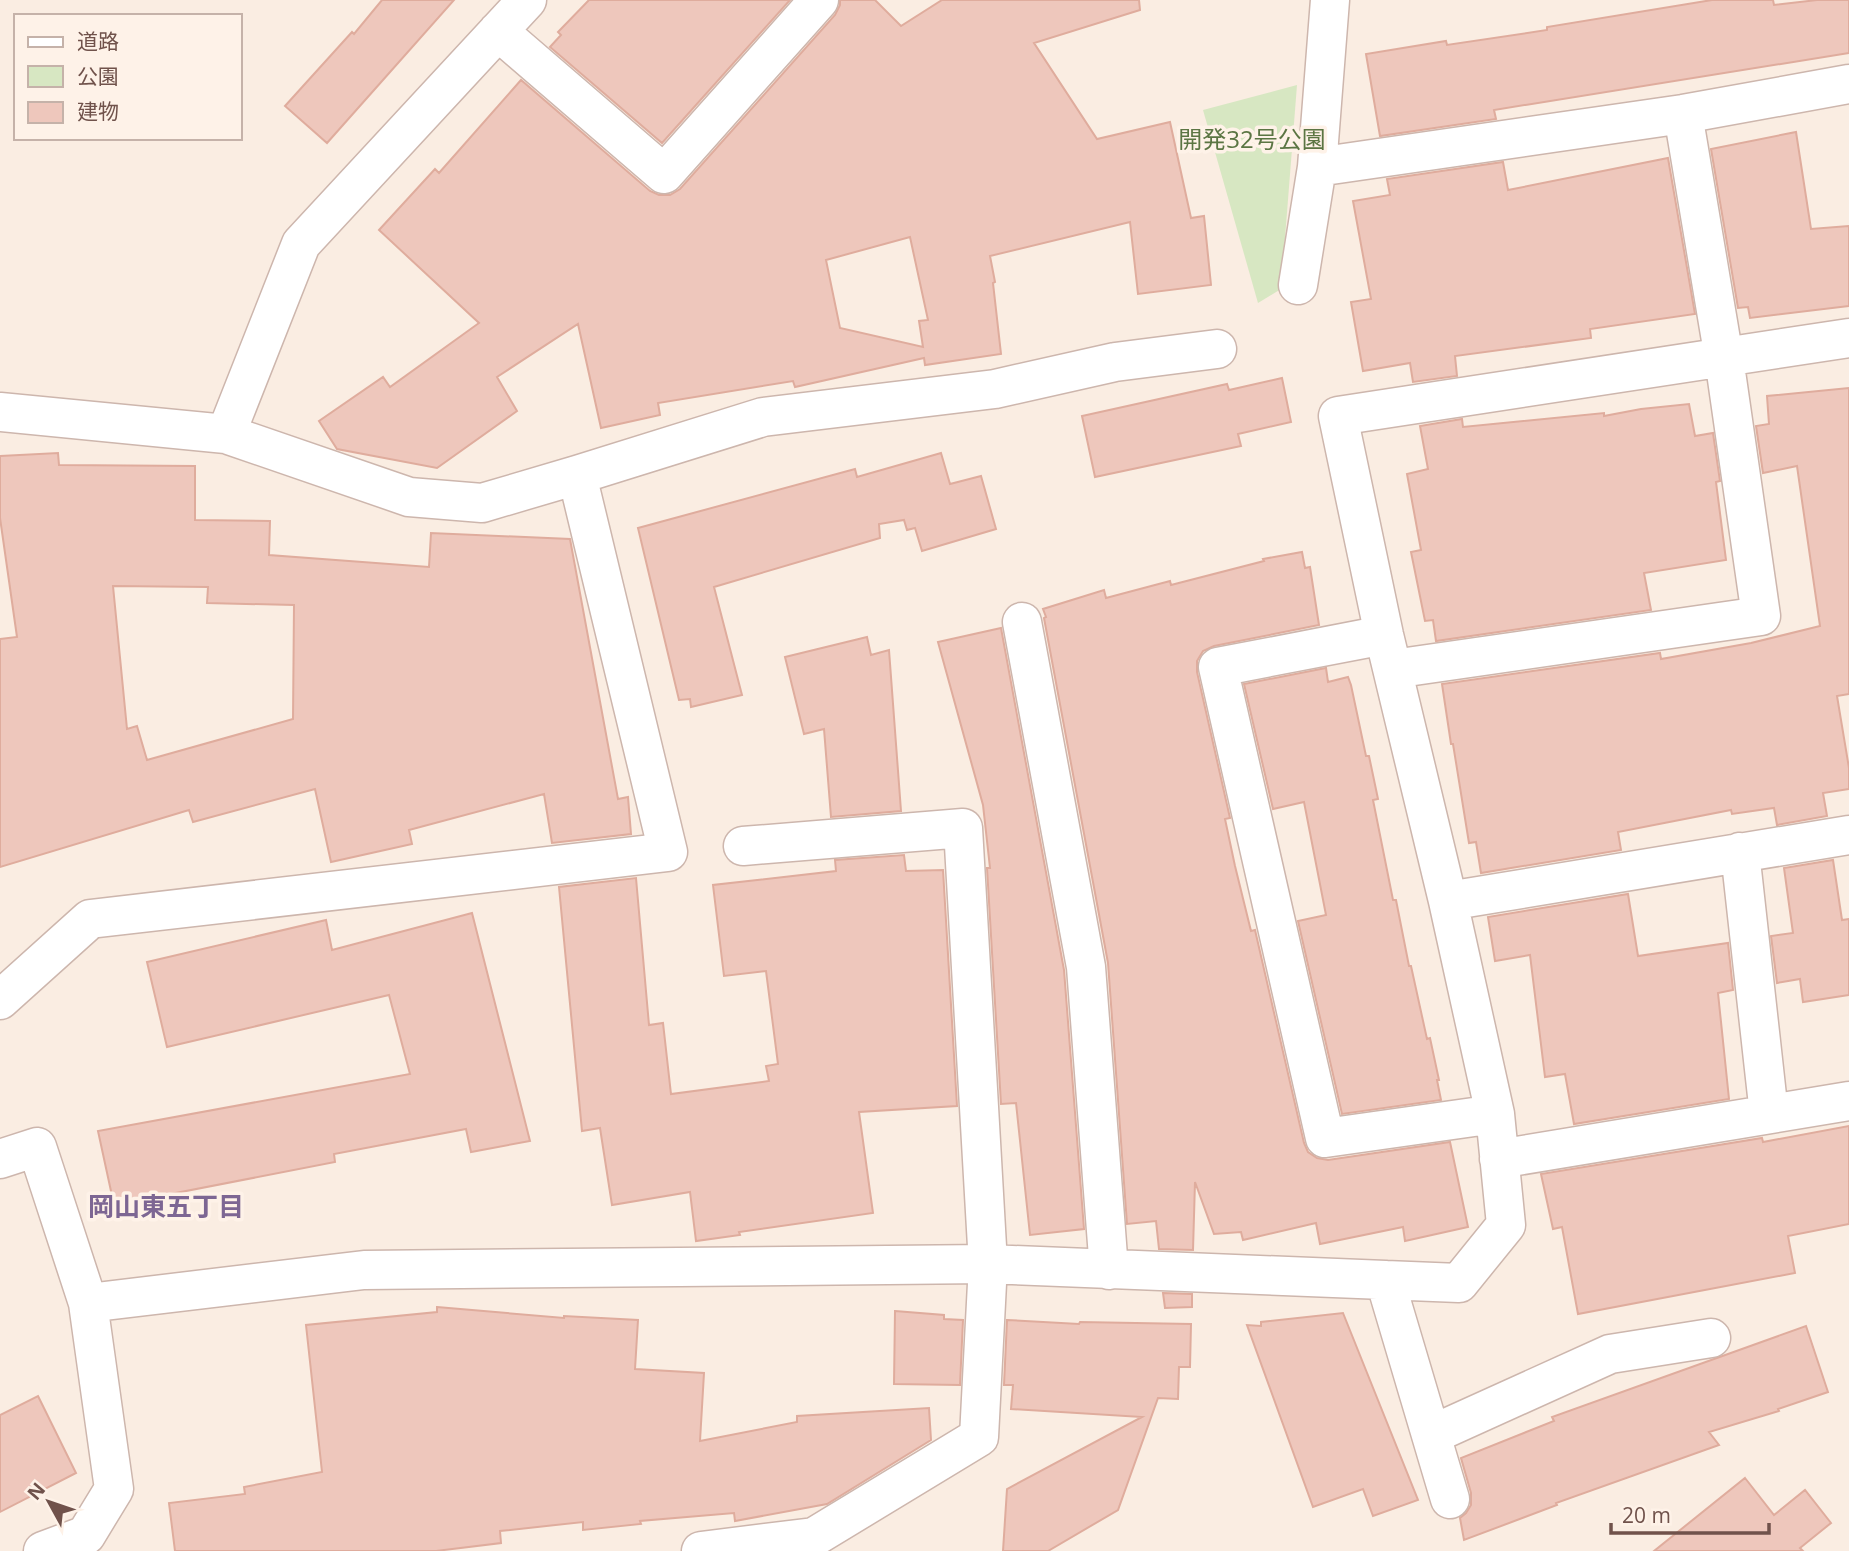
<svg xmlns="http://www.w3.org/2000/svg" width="1849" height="1551" font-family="'Open Sans','Noto Sans JP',sans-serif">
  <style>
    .green { fill: #d7e7c2 }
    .building { fill: #eec7bc; stroke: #dfac9d; stroke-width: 2; fill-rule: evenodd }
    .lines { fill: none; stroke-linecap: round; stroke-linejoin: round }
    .street-casing { stroke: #cdb6ad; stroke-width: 41 }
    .street { stroke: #fff; stroke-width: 38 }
    .labels { text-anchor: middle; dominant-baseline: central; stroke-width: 7; stroke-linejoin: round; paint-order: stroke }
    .park-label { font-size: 24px; fill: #5b7543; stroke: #fef2e8 }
    .neighbourhood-label { font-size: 26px; font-weight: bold; fill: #7d6693; stroke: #fef2e8 }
  </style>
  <rect width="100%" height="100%" fill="#faede2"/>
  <path class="green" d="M1297,85L1281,289L1258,303L1203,110Z"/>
  <path class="building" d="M382,0H454L327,143L285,106L352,32L354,34Z
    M589,0H790L662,143L550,47L561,35L558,32Z
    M840,0H875L901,26L942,0H1139L1140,10L1034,43L1097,139L1170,122L1191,218L1204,216L1211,285L1138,294L1130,222L990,256L995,282L993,283L1001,354L925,365L924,358L795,387L793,381L658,403L660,415L601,428L578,324L497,377L517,411L437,468L337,449L319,421L383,377L390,387L479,323L379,230L435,169L439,173L521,80L650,191L659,195H670L680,189L835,15L840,5ZM910,237L928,320L919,321L923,347L840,328L826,260Z
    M1712,0H1773L1774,5L1817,0H1849V53L1494,110L1496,119L1380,136L1366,54L1446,41L1447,45L1547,30V27Z
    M1796,132L1811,229L1849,226V306L1750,318L1748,307L1738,308L1711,149Z
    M1668,158L1695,314L1590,329L1591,338L1455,356L1457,376L1413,382L1410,363L1363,371L1351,302L1371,299L1353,201L1390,195L1387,179L1503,162L1508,190Z
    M1282,378L1291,422L1238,434L1241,446L1095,477L1082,416L1227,384L1229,390Z
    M1849,388V694L1837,696L1849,768V789L1823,793L1827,816L1777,825L1774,808L1732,814L1731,810L1618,832L1621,850L1481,873L1476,842L1469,843L1453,744H1451L1442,684L1660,653L1661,659L1751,643L1820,626L1797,466L1763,473L1756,426L1769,424L1767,396Z
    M1689,404L1695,436L1713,433L1720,481L1716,482L1726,560L1644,573L1651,610L1436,641L1433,620L1425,621L1411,552L1421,550L1407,474L1428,469L1420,426L1462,419L1463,427L1604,413V416L1641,409Z
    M58,453L59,465L195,466V520L270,521L269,555L429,567L431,533L570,539L618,799L628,797L631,834L552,843L544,794L409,830L412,844L331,862L315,789L193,822L189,810L0,867V639L17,637L0,518V456ZM113,586L208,587L207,603L294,605L293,719L147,760L137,726L127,729Z
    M941,453L950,484L981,476L996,529L922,551L915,528L907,530L904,520L879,524L880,538L714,587L742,695L691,707L690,699L679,700L638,528L855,469L857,477Z
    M1302,552L1305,568L1310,567L1319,625L1214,646L1203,651L1197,661V672L1230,818L1225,819L1235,866L1251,931L1255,930L1304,1143L1308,1152L1317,1158L1328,1160L1450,1142L1468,1227L1405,1241L1403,1227L1320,1244L1316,1223L1243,1240L1241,1232L1214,1234L1195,1182L1193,1250L1159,1249L1156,1221L1127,1224L1108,963L1044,618L1046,617L1043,609L1104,590L1106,598L1170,581L1171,585L1264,561L1263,559Z
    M1001,628L1064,970L1084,1229L1030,1235L1016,1103L1001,1104L987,868H990L983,805L938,642Z
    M867,637L871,655L889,650L901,811L831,817L824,729L804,734L785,657Z
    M1326,668L1328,682L1348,677L1351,685L1366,756H1369L1378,799L1373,800L1393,900H1396L1409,966H1411L1427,1039L1430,1038L1439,1080H1437L1441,1100L1342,1114L1298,921L1326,915L1304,802L1273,809L1244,684Z
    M904,855L906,871L943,870L957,1106L859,1112L873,1213L739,1232L740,1235L696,1241L690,1192L612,1205L600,1128L582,1131L559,887L636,878L649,1025L663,1023L671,1094L769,1081L766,1066L778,1064L766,971L724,976L713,885L836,871L835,860Z
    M1833,860L1842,920L1849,919V995L1803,1002L1800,979L1777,983L1771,936L1793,933L1784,868Z
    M1628,894L1638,956L1728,943L1733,990L1718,993L1729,1099L1574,1124L1565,1074L1545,1077L1530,955L1495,961L1488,917Z
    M472,913L530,1141L471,1152L466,1129L334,1154L335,1162L114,1205L98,1131L410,1074L389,995L167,1047L147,962L326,920L332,950Z
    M1849,1126V1224L1788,1236L1795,1273L1578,1314L1562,1227L1553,1229L1541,1174L1762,1138L1763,1142Z
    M1163,1293L1192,1294V1307L1165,1308Z
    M437,1307L564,1318V1316L638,1320L635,1369L704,1373L700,1441L797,1422V1416L929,1408L931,1440L827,1504L735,1521L734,1513L640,1521L641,1524L583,1530V1522L500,1531L501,1543L436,1551H175L169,1503L245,1494L244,1487L322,1472L306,1325L437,1312Z
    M895,1311L944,1315V1319L963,1320L960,1385L894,1384Z
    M1343,1313L1418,1500L1373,1516L1363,1489L1313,1507L1247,1325L1261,1326V1322Z
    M1007,1320L1079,1324L1080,1322L1191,1324L1190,1367H1179L1178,1399L1158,1398L1118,1510L1048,1551H1003L1007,1489L1142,1417L1011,1409L1013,1385H1004Z
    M1806,1326L1828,1392L1778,1409L1779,1411L1709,1432L1719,1445L1556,1503L1557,1505L1464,1540L1460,1518L1466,1513L1471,1505V1493L1461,1458L1554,1421L1552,1417Z
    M38,1396L76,1473L0,1512V1415Z
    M1745,1478L1774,1515L1805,1490L1831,1523L1800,1548L1803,1551H1654Z"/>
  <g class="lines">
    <g class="street-casing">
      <path id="street" d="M498,31L664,174L819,0
        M1317,167L1683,114L1849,84
        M1298,285L1317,167L1330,0
        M0,412L226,434L409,497L482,503L577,475L763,417L995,389L1115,362L1217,349
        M226,434L301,244L527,0
        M1022,622L1086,967L1109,1270
        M1384,635L1218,667L1325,1138L1495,1114
        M1393,669L1761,616L1724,358L1683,114
        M743,846L963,828L988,1264L979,1437L791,1551
        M1740,852L1769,1114
        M1448,901L1849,835
        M0,1000L90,919L668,852L577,475
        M0,1159L37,1147L88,1303L114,1489L86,1535L43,1551
        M1499,1159L1849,1101
        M1385,1280L1450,1499
        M88,1303L364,1270L988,1264L1459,1283L1506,1225L1495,1114L1448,901L1384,635L1338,416L1849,338
        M1431,1435L1610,1354L1711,1338
        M701,1551L814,1537"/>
    </g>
    <use href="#street" class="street"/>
  </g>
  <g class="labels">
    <g class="park-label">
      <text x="1252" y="138">開発32号公園</text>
    </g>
    <g class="neighbourhood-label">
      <text x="166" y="1206">岡山東五丁目</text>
    </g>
  </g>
  <rect x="14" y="14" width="228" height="126" fill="#fef2e8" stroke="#c5b2a9" stroke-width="2"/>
  <rect x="28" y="37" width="35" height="10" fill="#ffffff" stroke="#c5b2a9" stroke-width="2"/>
  <text x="77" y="49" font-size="21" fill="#70524b">道路</text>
  <rect x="28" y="66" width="35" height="21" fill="#d7e7c2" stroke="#c5b2a9" stroke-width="2"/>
  <text x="77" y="84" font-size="21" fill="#70524b">公園</text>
  <rect x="28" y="102" width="35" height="21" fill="#eec7bc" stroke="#c5b2a9" stroke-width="2"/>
  <text x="77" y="119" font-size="21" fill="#70524b">建物</text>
  <g transform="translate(49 1502) rotate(310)" stroke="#fef2e8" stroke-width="5" paint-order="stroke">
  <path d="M0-5L12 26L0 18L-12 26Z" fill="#70524b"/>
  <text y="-10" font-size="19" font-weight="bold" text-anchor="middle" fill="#70524b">N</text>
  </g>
  <path d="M1611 1523v10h158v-10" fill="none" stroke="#70524b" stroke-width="3.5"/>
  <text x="1622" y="1523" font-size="21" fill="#70524b" stroke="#fef2e8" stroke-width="5" paint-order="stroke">20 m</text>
</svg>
